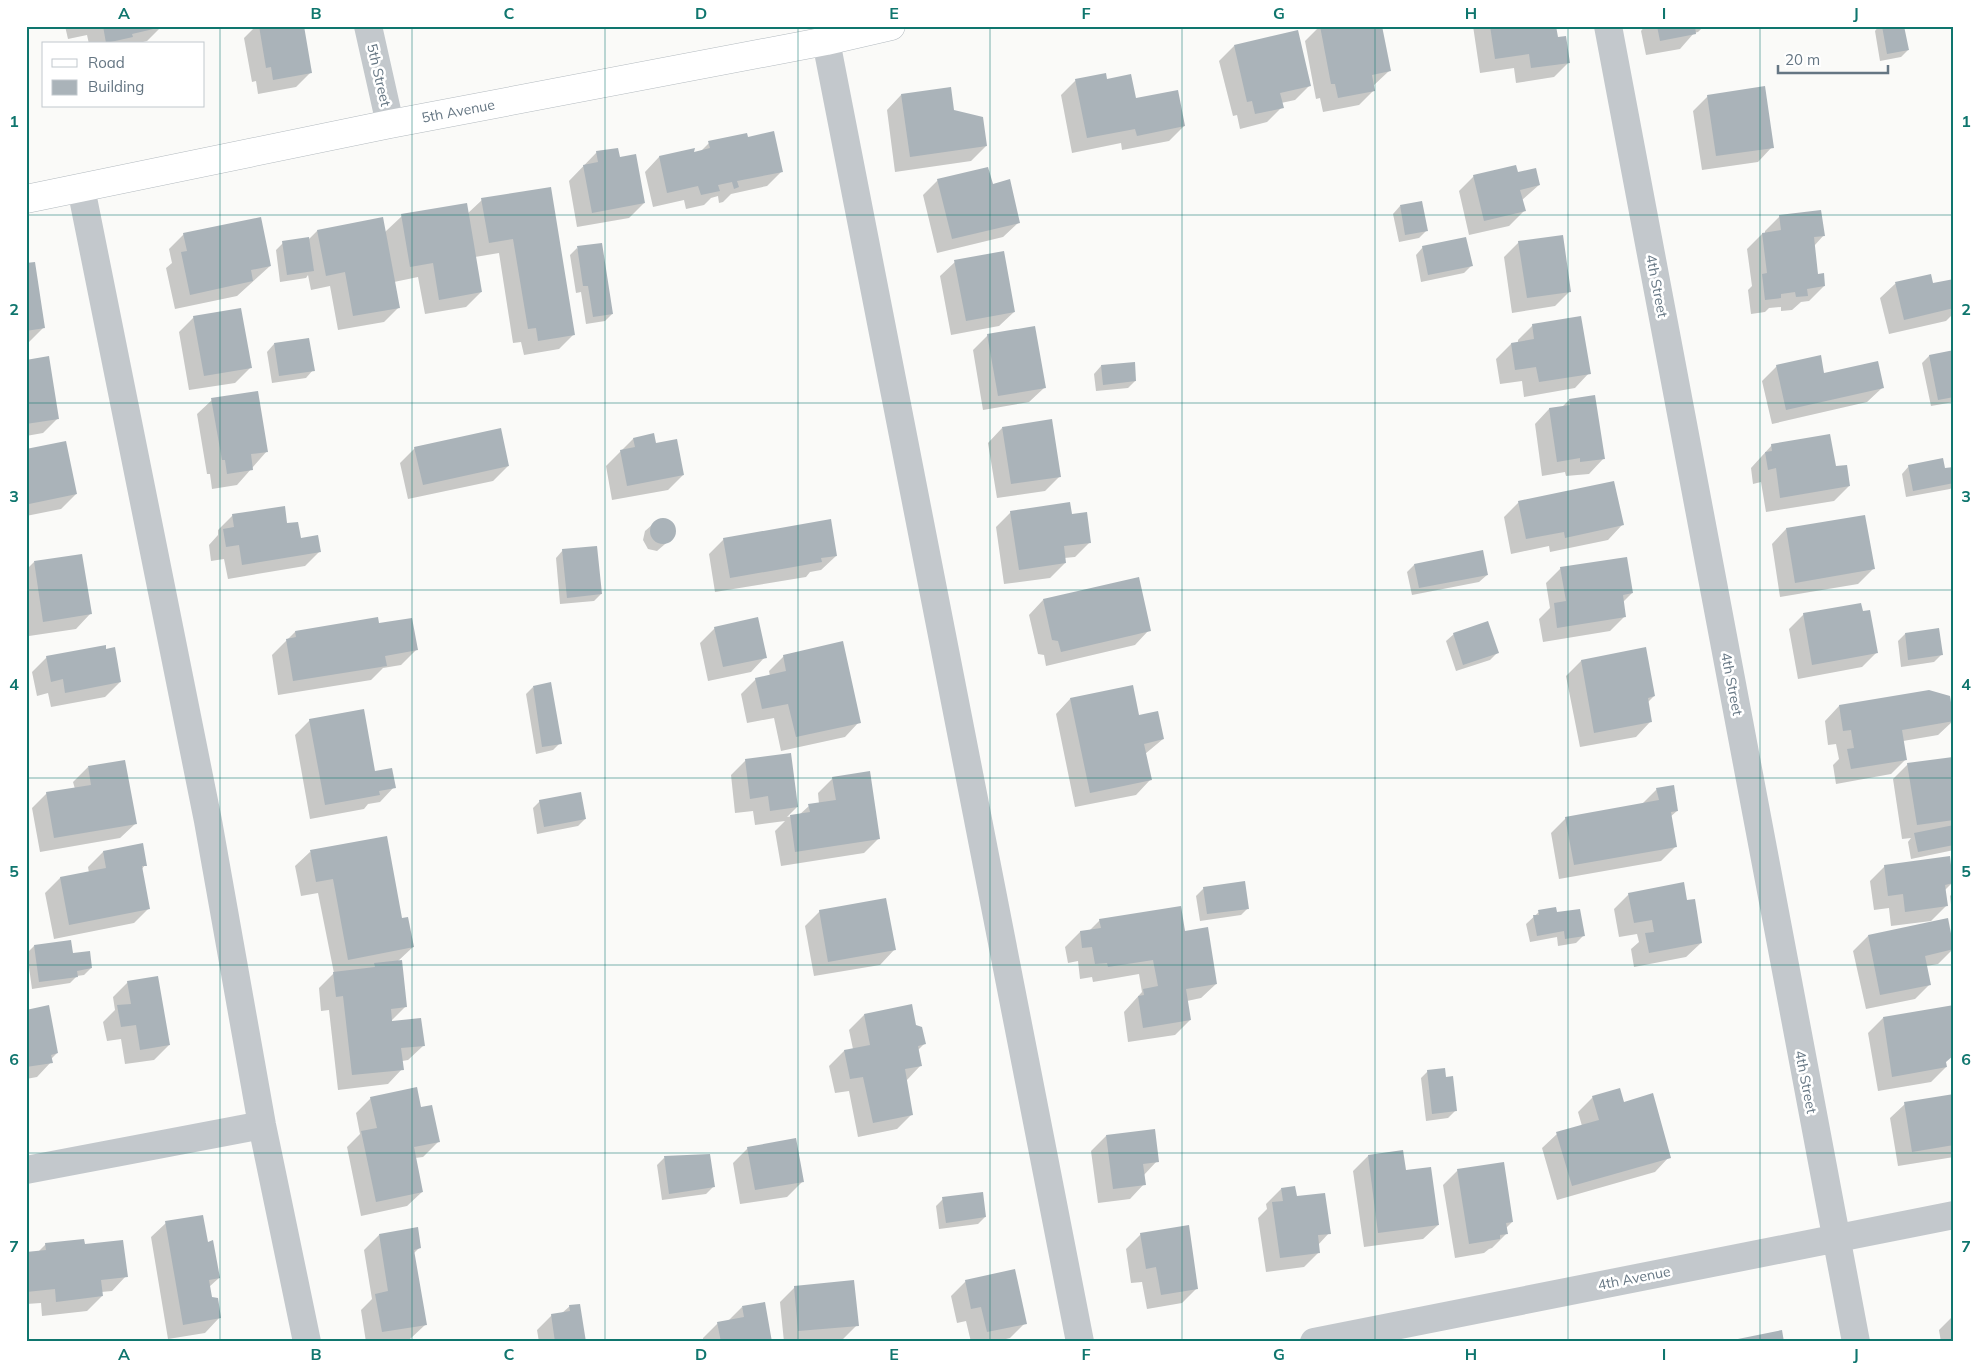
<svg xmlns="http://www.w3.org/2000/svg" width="1980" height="1368" font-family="Mulish,sans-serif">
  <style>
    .shadow { fill: #0003 }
    .building { fill: #aab3b9 }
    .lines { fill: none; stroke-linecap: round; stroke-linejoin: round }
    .secondary-casing { stroke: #b3babf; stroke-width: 29 }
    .street { stroke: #c3c8cc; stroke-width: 28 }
    .secondary { stroke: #fff; stroke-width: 28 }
    .grid { fill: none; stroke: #0f766e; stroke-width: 1; stroke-opacity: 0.55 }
    .labels { text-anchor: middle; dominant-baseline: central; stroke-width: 5; stroke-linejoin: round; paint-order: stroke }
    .street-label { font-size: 14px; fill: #657683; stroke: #fff }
    .neatline { fill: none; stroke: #0f766e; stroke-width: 2 }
    .grid-label { font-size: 16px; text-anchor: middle; font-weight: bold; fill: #0f766e }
  </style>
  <rect width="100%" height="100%" fill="#fafaf8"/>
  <path class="shadow" d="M65,26H162L147,41L135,44H89L87,35L68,39Z
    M256,26H303L311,72L296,87L258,94L256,81L252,82L244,38Z
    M1320,26H1381L1389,71L1373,86L1374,90L1359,105L1323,112L1320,98L1316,99L1305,41Z
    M1473,26H1555L1557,39L1568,63L1554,77L1516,83L1514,68L1480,73Z
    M1645,26H1704L1698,32L1694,33L1680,49L1646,55L1641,31Z
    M1879,26H1903L1908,50L1901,57L1880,61L1875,31Z
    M1234,46L1310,85L1295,100L1281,103L1282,107L1267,122L1240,129L1237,115L1233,116L1219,61Z
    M1076,80H1106L1135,99L1184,126L1169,141L1122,150L1121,143L1072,153L1061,95Z
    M901,95L953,111L986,146L971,161L895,172L887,110Z
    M1708,96L1772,147L1758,162L1702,170L1693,111Z
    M709,143L782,171L767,186L731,194L723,202L719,203L718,196L711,198L704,205L686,209L684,200L653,207L645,172L659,157L700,152Z
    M597,152L619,159L644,203L629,218L577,227L569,181Z
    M1517,173L1539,185L1522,200L1524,211L1509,226L1469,235L1459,191L1474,176Z
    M938,180L992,185L1018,223L1003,237L937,253L923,195Z
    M550,188L574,334L559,349L524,355L521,342L513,343L499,253L475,257L481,292L466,307L425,314L418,277L394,282L399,307L384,322L338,330L330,286L311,290L308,275L306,278L280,282L276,250L283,243L308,240L317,231L385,232L402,216L467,214L482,200Z
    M1400,206L1426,231L1419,238L1399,242L1393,214Z
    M1780,216L1824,235L1814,246L1817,275L1824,286L1809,301L1801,302L1792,310L1781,311V307L1769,308L1765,312L1751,314L1748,290L1752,286L1747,249L1762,234H1765V231Z
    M184,234L270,266L237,296L175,309L166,268L172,263L169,249Z
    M1519,242L1570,291L1555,306L1512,313L1504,257Z
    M1423,247L1471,266L1464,273L1421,282L1416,255Z
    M577,248L612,314L605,321L586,324L581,292L576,293L570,255Z
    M955,262L1014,312L999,326L951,335L940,276Z
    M26,264L44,327L29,342L26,343Z
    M1930,275L1932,285L1954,280V313L1946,321L1889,334L1880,298L1895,284Z
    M194,317L250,368L235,383L189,390L179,332Z
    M1533,325L1589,373L1575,388L1524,397L1522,381L1500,384L1496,359L1511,344L1518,343V340Z
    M988,335L1044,388L1029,402L983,410L973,350Z
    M274,344L313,370L306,378L272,383L267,352Z
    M1954,351V402L1931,406L1922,363L1929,356Z
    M26,361L58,418L43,433L26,436Z
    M1101,366L1135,381L1128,388L1096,391L1094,374Z
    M1777,366L1823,374L1882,388L1867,402L1772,424L1762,381Z
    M212,400L267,451L237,485L212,489L210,474H207L197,414Z
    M1569,400L1603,459L1589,474L1566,476L1565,472L1542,476L1535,424L1549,409L1562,407Z
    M1002,428L1060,476L1045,491L997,498L988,443Z
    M633,439L655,445L683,475L668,490L612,500L606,466Z
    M1772,445L1835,468L1849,486L1834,501L1766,512L1761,482L1753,484L1751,468Z
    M415,448L508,466L493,481L408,499L400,463Z
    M26,450L76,494L61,509L26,516Z
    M1909,466L1944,470L1954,468V486L1950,489L1906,497L1902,474Z
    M1519,502L1622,525L1608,540L1550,552L1549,546L1511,554L1504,517Z
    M1011,512L1090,542L1075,557L1064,558L1065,563L1050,578L1004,584L996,527Z
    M233,515L286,524L300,540L320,551L305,566L228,579L224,559L211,561L209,545L218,535V530Z
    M661,519L670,522L675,529L672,538L657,551L648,549L643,540L645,531L653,524Z
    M1786,529L1873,569L1858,584L1780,597L1772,544Z
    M724,539L836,556L821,570L810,572L806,577L715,592L709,554Z
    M563,550L601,594L594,601L560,604L556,558Z
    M34,562L90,614L76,629L29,636L26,620V570Z
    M1414,565L1487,575L1479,582L1412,595L1407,572Z
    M1561,568L1632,593L1623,602L1625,616L1610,631L1543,642L1539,619L1550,608L1546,583Z
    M1043,600L1149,630L1135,645L1046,666L1044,655L1038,654L1029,615Z
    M1862,613L1877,652L1862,667L1798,679L1789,629L1804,614Z
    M378,625L416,650L401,665L383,668L371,680L278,695L272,655L295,632Z
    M715,628L765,657L751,672L708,681L700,643Z
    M1938,629L1941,655L1934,662L1901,667L1898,641L1905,634Z
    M1454,634L1497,653L1490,660L1456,671L1446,641Z
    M1645,649L1654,696L1647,703L1650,722L1636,737L1580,747L1566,676L1581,661Z
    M784,656L859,722L845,737L781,751L774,718L747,723L741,694L756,679L770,676L769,671Z
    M47,657L120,682L105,697L51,707L48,693L37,696L32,672Z
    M533,687L560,743L553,750L536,754L526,694Z
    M1070,699L1138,716L1163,739L1145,754L1150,780L1136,795L1075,807L1056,714Z
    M1839,706L1953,721L1938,735L1903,741L1906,759L1891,774L1836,784L1833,765L1839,759L1836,744L1828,745L1825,721Z
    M310,720L374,772L394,787L380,802L368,804L364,809L310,819L295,735Z
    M1952,758L1954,850L1911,859L1908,842L1911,838L1902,839L1893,779L1908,764Z
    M746,760L797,807L787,817L799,815L809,806L819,804L818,793L833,778L879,838L864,853L781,866L775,831L785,821L755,825L753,811L735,813L731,775Z
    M88,767L135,824L120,838L40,852L32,808L47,793L75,789L73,782Z
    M1657,789L1677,811L1670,817L1676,846L1661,861L1559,879L1551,833L1566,818L1642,804Z
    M540,801L585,819L578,826L537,834L533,808Z
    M142,844L145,865L141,870L149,908L134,923L54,939L45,893L60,878L89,873L88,867L103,852Z
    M310,852L401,919L413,947L398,961L406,1006L390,1022L423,1046L408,1060L402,1061V1069L388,1084L338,1090L329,1010L321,1011L319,988L334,973L318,893L301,896L295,866Z
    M1885,866L1952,883L1944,891L1946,906L1931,921L1891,926L1889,908L1874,910L1870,881Z
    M1204,888L1248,908L1241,915L1200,921L1196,896Z
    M1954,892V912L1952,913L1950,896Z
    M1629,894L1686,901L1701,943L1686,957L1634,967L1631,949L1639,942L1637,934L1619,937L1614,909Z
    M820,911L894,950L880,965L814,976L805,926Z
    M1539,912L1556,914L1583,936L1576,943L1558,946L1557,937L1530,942L1526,924Z
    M1100,920L1184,932L1216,984L1201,998L1187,1001L1190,1020L1175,1035L1128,1042L1124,1012L1142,992L1139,974L1093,982L1092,977L1080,979L1078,961L1068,963L1065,947L1080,932L1089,931Z
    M1868,936L1953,949L1938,964L1926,966L1930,984L1915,999L1866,1009L1853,951Z
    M34,946L91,968L84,975L77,976L70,983L32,989L27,953Z
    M128,982L169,1045L154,1060L125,1064L121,1039L107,1041L103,1022L115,1010L113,997Z
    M26,1011L57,1053L51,1059V1062L37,1077L26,1079Z
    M864,1015L915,1025L924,1044L918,1050L921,1065L906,1081L912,1114L897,1129L858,1137L849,1091L835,1093L829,1066L844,1051L853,1049L849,1030Z
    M1883,1018L1945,1063L1946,1067L1931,1082L1878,1091L1868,1033Z
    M1428,1071L1445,1079L1455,1111L1448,1118L1426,1121L1421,1078Z
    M1954,1095V1157L1898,1166L1890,1118L1905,1104Z
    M1593,1097L1623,1103L1669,1157L1655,1172L1557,1200L1542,1148L1557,1134L1582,1126L1578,1112Z
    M371,1098L420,1109L438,1142L423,1157L415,1158L422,1192L407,1206L361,1216L347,1147L360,1134L356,1113Z
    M1106,1136L1157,1161L1143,1176L1144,1184L1130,1199L1098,1203L1091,1151Z
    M748,1148L802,1182L787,1197L740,1204L733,1163Z
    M1368,1156L1405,1172L1438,1225L1423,1239L1364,1247L1353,1171Z
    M664,1158L713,1187L706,1194L662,1200L657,1165Z
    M1458,1170L1512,1222L1506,1228L1507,1233L1492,1248L1489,1249L1484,1253L1455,1258L1443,1185Z
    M1281,1189L1295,1198L1329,1233L1318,1245L1319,1252L1304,1267L1266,1272L1258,1218L1267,1209L1266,1204Z
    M943,1199L985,1217L978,1224L939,1229L936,1206Z
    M166,1223L207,1243L219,1278L209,1287L211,1299L219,1318L205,1333L168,1339L151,1237Z
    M1141,1234L1197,1288L1182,1303L1147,1309L1142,1282L1131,1283L1126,1249Z
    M379,1235L420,1247L413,1254L425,1325L410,1339L396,1342H366L361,1310L372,1299L364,1250Z
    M46,1244L84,1245L126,1276L112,1291L101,1292L102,1296L87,1311L42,1316L41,1303L26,1304V1253L38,1252Z
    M966,1281L1025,1323L1010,1338L994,1342H971L966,1321L957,1323L951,1296Z
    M795,1287L857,1325L842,1340L784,1342L780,1302Z
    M570,1306L585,1342H539L537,1330L552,1315L562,1313Z
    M742,1307L771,1342H703V1338L718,1323L728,1321Z
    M1954,1315V1342H1941L1939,1330Z"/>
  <path class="building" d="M103,26H162V27L132,34L133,37L106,43Z
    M259,26H304L312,73L273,80L271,67L266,68Z
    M1320,26H1382L1391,71L1372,75L1375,91L1338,98L1335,84H1331Z
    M1490,26H1556L1558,37L1566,36L1570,63L1531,68L1529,54L1495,59Z
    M1657,26H1695L1696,34L1660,41Z
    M1882,26H1904L1909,50L1887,54Z
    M1298,30L1311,86L1280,93L1284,108L1255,114L1252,101L1247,102L1234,45Z
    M1106,73L1107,79L1131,74L1136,98L1178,90L1185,126L1137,136L1135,129L1087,138L1075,79Z
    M1765,86L1774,148L1716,156L1707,95Z
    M951,87L954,110L983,117L987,146L910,157L901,94Z
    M774,131L783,172L737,181L739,187L734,189L732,182L718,185L720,191L701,195L698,186L667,193L659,156L695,148L694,152L710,148L708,141L747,133L748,137Z
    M618,148L620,157L636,154L645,203L592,213L583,165L598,162L596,151Z
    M1516,165L1518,172L1536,168L1540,185L1520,190L1526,211L1484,221L1473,175Z
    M988,167L993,184L1010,179L1020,223L952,239L937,179Z
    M551,187L575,335L538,341L536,328L528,329L513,239L489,243L481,198Z
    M1422,201L1428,231L1405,235L1400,205Z
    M467,203L482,292L439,300L433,263L410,267L401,214Z
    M1821,210L1825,236L1814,237L1818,274L1824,273L1825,286L1807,289L1808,296L1796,297L1795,292L1781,294V298L1765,300L1762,274L1767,273L1762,233L1781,230L1779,215Z
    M261,217L271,266L251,270L253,281L190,295L181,252L187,251L183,233Z
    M383,217L400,308L353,316L345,272L326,276L317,230Z
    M1563,235L1571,292L1527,298L1518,241Z
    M309,237L314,271L287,275L282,241Z
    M1466,237L1473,266L1428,275L1422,246Z
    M602,243L613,314L593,317L588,286H583L577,246Z
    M1004,251L1015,312L966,321L954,260Z
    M35,262L45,328L26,331V263Z
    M1931,274L1933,283L1954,279V308L1904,320L1895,282Z
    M241,308L252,368L204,376L193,316Z
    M1581,316L1591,374L1539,382L1536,367L1515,370L1511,343L1534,339L1532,324Z
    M1035,326L1046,388L998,396L987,334Z
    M309,338L315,371L279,376L274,343Z
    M1954,350V397L1938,400L1929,355Z
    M1821,355L1824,373L1878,361L1884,388L1786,410L1776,365Z
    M49,356L59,419L26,424V360Z
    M1135,362L1136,381L1103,385L1101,365Z
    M258,391L268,452L251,454L253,470L227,474L225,460H222L211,398Z
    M1595,395L1605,459L1580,462V458L1557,462L1549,408L1570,405L1569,399Z
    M1052,419L1061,477L1011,484L1002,427Z
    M501,428L509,466L423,485L414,447Z
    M654,433L656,443L677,439L684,475L627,486L620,450L635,447L633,438Z
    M1830,434L1836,466L1847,465L1850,486L1780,498L1776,468L1768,470L1765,452L1772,451L1771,444Z
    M66,441L77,494L29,504L26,489V449Z
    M1943,458L1945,468L1954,467V483L1913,491L1908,465Z
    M1614,481L1624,525L1565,538L1564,532L1526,539L1518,501Z
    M1070,502L1072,514L1087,512L1091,543L1064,546L1066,563L1019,570L1010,511Z
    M285,506L287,523L298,522L301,538L318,535L321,552L242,565L239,545L226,547L223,529L234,527L232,514Z
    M1865,515L1875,569L1795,583L1786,528Z
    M650 531a13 13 0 1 1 26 0a13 13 0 1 1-26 0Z
    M831,519L837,556L821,558L822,562L730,578L723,538Z
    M597,546L602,594L567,598L562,549Z
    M1483,550L1488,575L1419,588L1414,564Z
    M82,554L92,614L43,622L34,561Z
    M1627,557L1633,593L1623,595L1626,617L1557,628L1554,603L1566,601L1560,567Z
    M1139,577L1151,631L1061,652L1058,641L1052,640L1043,599Z
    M1861,603L1863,611L1870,610L1878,653L1812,665L1803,613Z
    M378,617L379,623L412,618L418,650L385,656L387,666L293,681L286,639L296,637L295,631Z
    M758,617L767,658L723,667L714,627Z
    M1488,621L1499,653L1463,665L1453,633Z
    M1939,628L1943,655L1908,660L1905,633Z
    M843,641L861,723L796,737L788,704L762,709L755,678L786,671L783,655Z
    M106,645V649L115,647L121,682L65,693L63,679L51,682L46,656Z
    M1646,647L1655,696L1648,698L1652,722L1594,733L1581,660Z
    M551,682L562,744L542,747L533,686Z
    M1133,685L1139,715L1158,711L1164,739L1144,744L1152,780L1090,793L1070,698Z
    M1929,690L1950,696L1954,721L1902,730L1907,760L1851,769L1847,749L1854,748L1851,730L1843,731L1839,705Z
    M364,709L375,771L392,768L396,788L379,791L380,795L325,805L309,719Z
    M791,753L798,807L770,811L768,796L750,799L745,759Z
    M1953,757L1954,820L1917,825L1907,763Z
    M125,760L137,824L54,838L46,792L91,785L88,766Z
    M870,771L880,839L795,852L790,815L810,812L808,804L836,800L832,777Z
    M1674,785L1678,811L1671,812L1677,847L1574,865L1565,817L1659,800L1656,788Z
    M581,792L586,819L544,827L539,800Z
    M1954,825V845L1918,852L1914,833Z
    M387,836L402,918L408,917L414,947L348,960L333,879L316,882L310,850Z
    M143,843L147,866H142L150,909L69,925L60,877L106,868L103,851Z
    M1950,856L1953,883L1945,885L1948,906L1905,912L1903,894L1888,896L1884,865Z
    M1245,881L1249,909L1207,914L1203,887Z
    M1684,882L1687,900L1695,899L1702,943L1649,953L1645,933L1654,932L1652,920L1634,923L1628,893Z
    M886,898L896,950L828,962L819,910Z
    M1181,906L1185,931L1208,927L1217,984L1186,989L1191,1020L1143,1028L1138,996L1144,995L1143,989L1158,986L1153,960L1108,967L1107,963L1095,964L1092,947L1082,948L1080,931L1101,928L1099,919Z
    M1556,907L1557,912L1580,909L1585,936L1565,939L1564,931L1537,936L1533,915H1539L1538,910Z
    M1948,918L1954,949L1925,956L1931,985L1880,995L1868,935Z
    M71,940L73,953L90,951L92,968L77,971L78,977L39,982L34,945Z
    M402,960L407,1007L391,1009L392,1021L421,1018L425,1046L401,1048L404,1070L352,1075L343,996L336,997L333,972L375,967L374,963Z
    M158,976L170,1045L140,1050L136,1025L121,1027L117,1005L131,1004L127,981Z
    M912,1004L916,1025L922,1027L926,1044L918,1046L922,1066L905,1069L913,1115L873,1123L863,1077L850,1079L844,1050L870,1045L864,1014Z
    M49,1005L58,1053L51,1055L53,1063L26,1067V1010Z
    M1954,1005V1055L1946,1062L1947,1067L1892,1077L1883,1017Z
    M1445,1068L1446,1077L1453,1076L1457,1111L1432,1114L1427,1070Z
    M417,1087L421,1107L432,1105L440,1142L414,1147L423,1192L376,1202L361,1131L377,1128L370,1097Z
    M1620,1088L1624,1102L1653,1093L1671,1158L1572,1186L1556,1132L1599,1120L1592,1096Z
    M1954,1094V1145L1912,1152L1904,1102Z
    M1155,1129L1159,1162L1143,1164L1146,1185L1113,1189L1106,1135Z
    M796,1138L804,1182L755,1190L747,1147Z
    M1403,1150L1406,1170L1431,1167L1439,1225L1378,1233L1368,1155Z
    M710,1154L715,1187L669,1194L664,1156Z
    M1504,1162L1513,1222L1506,1223L1508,1234L1500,1235V1239L1469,1244L1457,1169Z
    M1295,1186L1297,1196L1325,1193L1331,1234L1318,1235L1320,1253L1280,1258L1272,1202L1283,1201L1281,1188Z
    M983,1192L986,1217L946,1223L942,1197Z
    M203,1215L208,1242L213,1240L220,1278L209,1280L212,1297L218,1298L221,1318L183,1325L165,1221Z
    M1189,1225L1198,1289L1161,1295L1156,1267L1146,1269L1140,1233Z
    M418,1227L421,1248L414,1250L427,1325L382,1332L375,1294L388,1291L379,1234Z
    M84,1239L85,1244L123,1240L128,1277L101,1280L103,1296L56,1302L55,1289L26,1292V1252L46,1250L45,1243Z
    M1015,1269L1027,1324L987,1332L981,1307L971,1309L965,1280Z
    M854,1280L859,1326L798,1331L794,1286Z
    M765,1302L772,1342H721L717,1322L744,1317L742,1306Z
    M580,1304L586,1342H555L551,1314L570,1311L569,1305Z
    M1782,1330L1784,1342H1728V1341Z"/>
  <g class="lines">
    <g class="secondary-casing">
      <g id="secondary">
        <path id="s1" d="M26,199L390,124L826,41L891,26"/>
      </g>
    </g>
    <path class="street" d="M368,26L390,124
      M1608,26L1856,1342
      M826,41L1080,1342
      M81,188L208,821L262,1125L307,1342
      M26,1170L262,1125
      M1314,1342L1954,1215"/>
    <use href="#secondary" class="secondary"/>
  </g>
  <path class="grid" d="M220,26V1342M412,26V1342M605,26V1342M798,26V1342M990,26V1342M1182,26V1342M1375,26V1342M1568,26V1342M1760,26V1342M26,215H1954M26,403H1954M26,590H1954M26,778H1954M26,965H1954M26,1153H1954"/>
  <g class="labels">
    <g class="street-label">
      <text transform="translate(379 75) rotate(77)">5th Street</text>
      <text stroke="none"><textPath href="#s1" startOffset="441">5th Avenue</textPath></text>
      <text transform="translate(1657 286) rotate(79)">4th Street</text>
      <text transform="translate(1732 684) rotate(79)">4th Street</text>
      <text transform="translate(1806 1082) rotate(79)">4th Street</text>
      <text transform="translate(1634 1278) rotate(-11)">4th Avenue</text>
    </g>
  </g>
  <rect width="1980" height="1368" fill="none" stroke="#ffffff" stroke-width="55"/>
  <rect x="42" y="42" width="162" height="65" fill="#ffffff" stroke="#c1c8cd"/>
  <rect x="52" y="59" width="25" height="8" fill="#ffffff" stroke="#c1c8cd"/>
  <text x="88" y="68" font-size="15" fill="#657683">Road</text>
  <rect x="52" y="80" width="25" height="15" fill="#aab3b9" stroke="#c1c8cd"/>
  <text x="88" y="92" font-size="15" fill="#657683">Building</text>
  <path d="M1778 65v8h110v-8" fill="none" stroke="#657683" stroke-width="2.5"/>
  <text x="1785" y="65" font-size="15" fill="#657683" stroke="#ffffff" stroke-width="4" paint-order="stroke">20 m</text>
  <rect x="28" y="28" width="1924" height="1312" class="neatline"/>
  <g class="grid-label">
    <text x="124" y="19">A</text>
    <text x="316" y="19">B</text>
    <text x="509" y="19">C</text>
    <text x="701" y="19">D</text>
    <text x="894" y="19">E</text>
    <text x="1086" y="19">F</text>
    <text x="1279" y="19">G</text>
    <text x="1471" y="19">H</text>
    <text x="1664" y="19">I</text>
    <text x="1856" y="19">J</text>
    <text x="14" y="127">1</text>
    <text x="1966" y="127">1</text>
    <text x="14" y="315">2</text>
    <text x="1966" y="315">2</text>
    <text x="14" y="502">3</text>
    <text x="1966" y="502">3</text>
    <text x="14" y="690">4</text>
    <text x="1966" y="690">4</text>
    <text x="14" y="877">5</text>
    <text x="1966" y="877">5</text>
    <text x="14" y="1065">6</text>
    <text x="1966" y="1065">6</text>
    <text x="14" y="1252">7</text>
    <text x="1966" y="1252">7</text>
    <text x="124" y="1360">A</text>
    <text x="316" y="1360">B</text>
    <text x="509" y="1360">C</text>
    <text x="701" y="1360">D</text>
    <text x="894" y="1360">E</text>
    <text x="1086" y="1360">F</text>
    <text x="1279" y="1360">G</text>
    <text x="1471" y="1360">H</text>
    <text x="1664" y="1360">I</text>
    <text x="1856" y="1360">J</text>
  </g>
</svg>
